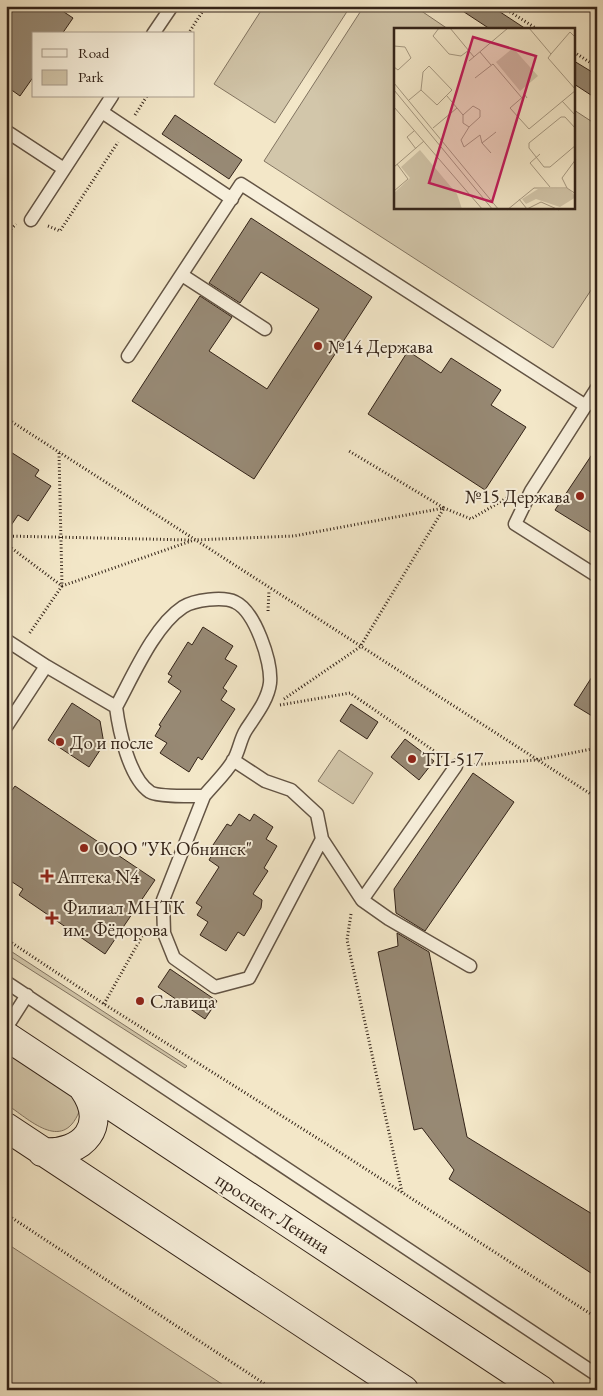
<svg xmlns="http://www.w3.org/2000/svg" width="603" height="1396" font-family="'EB Garamond',serif">
  <style>
    .green { fill: #d2c6aa; stroke: #827461 }
    .building { fill: #978974; stroke: #332318 }
    .lines { fill: none; stroke-linecap: round; stroke-linejoin: round }
    .service-casing { stroke: #635444; stroke-width: 15 }
    .secondary-casing { stroke: #332318; stroke-width: 30 }
    .path { stroke: #332318; stroke-width: 3; stroke-dasharray: 1 2.5; stroke-linecap: butt }
    .service { stroke: #f7efdb; stroke-width: 12 }
    .secondary { stroke: #f7efdb; stroke-width: 28 }
    .poi-dot { fill: #8f2418; stroke: #f7efdb; stroke-width: 2 }
    .labels { text-anchor: middle; dominant-baseline: central; stroke-width: 4; stroke-linejoin: round; paint-order: stroke }
    .poi-label { font-size: 19px; fill: #332318; stroke: #f7efdb; text-anchor: start }
    .street-label { font-size: 19px; fill: #332318; stroke: #f7efdb }
    .inset-road { fill: none; stroke: #a69982; stroke-width: 1 }
    .view { fill: #c2185b; fill-opacity: 0.15; stroke: #c2185b; stroke-width: 2.5 }
    .inset-edge { fill: none; stroke: #332318; stroke-width: 2.5 }
  </style>
  <rect width="100%" height="100%" fill="#f3e7c8"/>
  <filter id="stains"><feTurbulence type="fractalNoise" baseFrequency=".004" numOctaves="4"/><feColorMatrix values="0 0 0 0 .2 0 0 0 0 .09 0 0 0 0 .02 0 0 0 .5 -.17"/></filter>
  <radialGradient id="worn" r=".72"><stop offset=".6" stop-color="#630" stop-opacity="0"/><stop offset="1" stop-color="#630" stop-opacity=".3"/></radialGradient>
  <path class="green" d="M264,6H342L348,10L275,123L214,84Z
    M364,6H414L448,29H396V208H574V110L597,125V281L553,348L264,161Z
    M339,750L373,773L353,804L318,781Z
    M6,948L187,1066L185,1068L6,954Z
    M6,1048L75,1091L79,1112C62,1153 29,1119 6,1104Z
    M6,1243L231,1390H6Z"/>
  <path class="building" d="M6,6H55L73,18L62,34H34V76L20,96L6,86Z
    M455,6H491L526,29H490Z
    M574,61L597,75V99L574,84Z
    M175,115L242,160L229,179L162,134Z
    M251,218L372,297L254,479L132,401L200,296L232,317L209,351L267,389L319,309L261,272L240,303L209,283Z
    M408,351L441,373L451,358L501,390L491,405L526,427L485,490L368,414Z
    M597,447V536L555,510Z
    M6,449L39,470L35,476L51,486L28,521L18,515L6,533Z
    M203,627L233,646L225,659L237,666L223,688L227,691L221,700L235,709L202,760L198,757L189,772L160,753L167,743L155,736L161,726L159,725L181,691L168,682L172,676L168,674L188,642L192,645Z
    M597,669V719L574,705Z
    M72,703L100,721L104,744L89,767L48,740Z
    M351,704L378,722L367,739L340,721Z
    M405,739L434,761L419,780L391,757Z
    M473,773L514,802L425,931L396,913L394,889Z
    M15,786L155,880L105,954L19,895L23,889L6,878V798Z
    M239,814L250,821L254,814L273,827L266,839L277,846L264,868L268,871L253,894L262,900L261,908L244,936L238,932L226,951L200,935L208,922L197,915L202,907L196,903L219,867L209,860L213,853L209,851L227,824L231,826Z
    M397,933L429,952L467,1137L597,1217V1277L449,1179L454,1170L422,1128L414,1130L378,952L398,946Z
    M170,969L217,1001L205,1019L158,987Z"/>
  <g class="lines">
    <g class="service-casing">
      <path id="service" d="M153,34L172,6
        M102,112L232,199
        M6,131L64,169
        M31,220L112,96
        M182,275L265,329
        M128,356L241,184L586,406
        M597,388L531,491L515,524L597,576
        M6,640L46,666L6,727
        M46,666L116,707C133,676 154,626 183,607C194,600 223,596 235,602C255,611 272,662 270,683C268,700 255,716 246,730C240,739 239,752 233,761C225,774 213,785 204,796C192,796 158,797 150,792C129,778 119,730 116,707
        M233,760L265,781L291,790L317,814L322,839
        M456,766L362,900L389,919L470,966
        M204,796L163,900L164,933L174,958L215,987L249,978L322,839L362,900
        M6,982L597,1375
        M6,1028L27,995"/>
    </g>
    <g class="secondary-casing">
      <path id="secondary" d="M6,1036L541,1390
        M6,1127L404,1390
        M42,1152C84,1155 109,1125 83,1088"/>
    </g>
    <path class="path" d="M501,6L537,29
      M188,34L206,6
      M574,52L597,67
      M135,115L147,96
      M48,226L60,231L118,142
      M6,234L16,224
      M6,418L597,798
      M59,453L62,586L194,540L294,536L444,508L471,519L510,496
      M6,536L191,540
      M6,544L62,586L29,634
      M268,611L269,590
      M284,699L360,647L444,508L349,451
      M280,705L350,693L443,757
      M471,765L536,760L597,748
      M351,914L347,940L402,1192
      M6,939L104,1004L344,1155L597,1318
      M104,1004L145,931
      M6,1214L274,1390"/>
    <use href="#service" class="service"/>
    <use href="#secondary" class="secondary"/>
  </g>
  <g class="poi-dot">
    <circle cx="318" cy="346" r="5"/>
    <circle cx="580" cy="496" r="5"/>
    <circle cx="60" cy="742" r="5"/>
    <circle cx="412" cy="759" r="5"/>
    <circle cx="84" cy="848" r="5"/>
    <path d="M44.5 868.5h5v5h5v5h-5v5h-5v-5h-5v-5h5z"/>
    <path d="M49.5 910.5h5v5h5v5h-5v5h-5v-5h-5v-5h5z"/>
    <circle cx="140" cy="1001" r="5"/>
  </g>
  <g class="labels">
    <g class="poi-label">
      <text x="328" y="346">№14 Держава</text>
      <text x="570" y="496" text-anchor="end">№15 Держава</text>
      <text x="70" y="742">До и после</text>
      <text x="422" y="759">ТП-517</text>
      <text x="94" y="848">ООО "УК Обнинск"</text>
      <text x="57" y="876">Аптека N4</text>
      <text x="63" y="907">Филиал МНТК<tspan x="63" dy="22">им. Фёдорова</tspan></text>
      <text x="150" y="1001">Славица</text>
    </g>
    <g class="street-label">
      <text transform="translate(273 1213) rotate(33)">проспект Ленина</text>
    </g>
  </g>
  <g transform="translate(394 28)">
    <rect width="181" height="181" fill="#f3e7c8"/>
    <path d="M119,20L144,48L126,63L102,34ZM26,122L63,166L68,181H0V165L16,150L7,139ZM144,161H175L182,169L166,179L142,171L132,176L128,171Z" fill="#d2c6aa"/>
    <path class="inset-road" d="M45,0L39,8L55,26L67,28L75,22M56,0L80,29M135,0L157,26L154,30L182,62M0,18L11,19L17,30L4,42L0,39M86,24L97,37M157,26L176,4L182,10M75,33L114,0M35,38L58,62L43,77L27,62L29,44ZM81,50L99,36L128,70M0,55L105,182M0,62L99,182M133,70L131,67L116,80L135,101L182,62M15,72L27,62M168,73L182,88M0,79L89,182M63,80L69,87L79,78L86,82V89L75,99L69,95V87M75,99L67,112L70,119L86,107L88,115M39,100L63,80L53,68M182,101L171,89H167L135,115V120L150,139H156L182,117M20,103L13,109L22,121M97,125L88,115L102,104M146,126L136,135L156,159M0,139L30,113M173,160L168,150L182,131M0,163L14,151L3,136M125,171L133,181L147,174L165,182M113,182L140,160H173L182,166"/>
    <path class="view" d="M79,9L142,28L98,174L35,155Z"/>
    <rect width="181" height="181" class="inset-edge"/>
  </g>
  <rect width="603" height="1396" fill="none" stroke="#f3e7c8" stroke-width="25"/>
  <rect x="8" y="8" width="588" height="1381" fill="none" stroke="#332318" stroke-width="2.5"/>
  <rect x="12" y="12" width="578" height="1371" fill="none" stroke="#332318"/>
  <rect x="32" y="32" width="162" height="65" fill="#f7efdb" stroke="#a99d8d"/>
  <rect x="42" y="49" width="25" height="8" fill="#f7efdb" stroke="#a99d8d"/>
  <text x="78" y="58" font-size="15" fill="#332318">Road</text>
  <rect x="42" y="70" width="25" height="15" fill="#d2c6aa" stroke="#a99d8d"/>
  <text x="78" y="82" font-size="15" fill="#332318">Park</text>
  <rect width="100%" height="100%" filter="url(#stains)"/>
  <rect width="100%" height="100%" fill="url(#worn)"/>
</svg>
